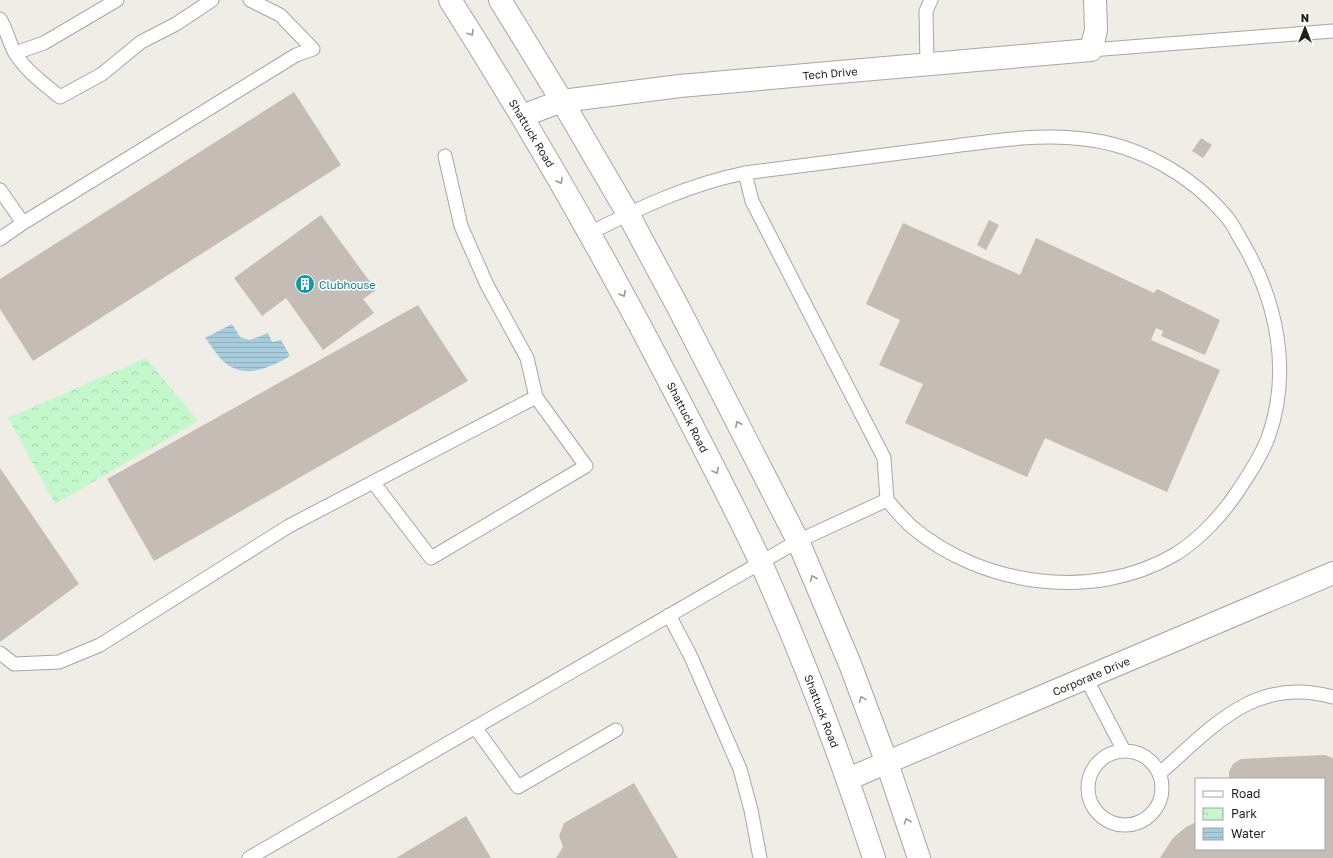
<svg xmlns="http://www.w3.org/2000/svg" width="1333" height="858" font-family="'Golos Text',sans-serif">
  <style>
    .park { fill: url(#park-crowns) }
    .water { fill: url(#water-rules) }
    .building { fill: #c4bcb5 }
    .lines { fill: none; stroke-linecap: round; stroke-linejoin: round }
    .lane-casing { stroke: #a6a6a6; stroke-width: 15 }
    .street-casing { stroke: #a6a6a6; stroke-width: 24 }
    .lane { stroke: #fff; stroke-width: 13 }
    .street { stroke: #fff; stroke-width: 22 }
    .oneway { stroke: #9a9a9a }
    .labels { text-anchor: middle; dominant-baseline: central; stroke-width: 3; stroke-linejoin: round; paint-order: stroke }
    .street-label { font-size: 11px; fill: #1f1f1f; stroke: #fff }
    .culture-label { font-size: 11px; fill: #0d838f; stroke: #fff; text-anchor: start }
  </style>
  <defs>
    <pattern id="park-crowns" width="20" height="18" patternUnits="userSpaceOnUse"><rect width="20" height="18" fill="#c4f8cc"/><path d="M2 6a3 3 0 1 1 6 0M12 15a3 3 0 1 1 6 0" fill="none" stroke="#a8d4af"/></pattern>
    <pattern id="water-rules" width="6" height="5" patternUnits="userSpaceOnUse"><rect width="6" height="5" fill="#a7cddc"/><path d="M0 2.5h6" fill="none" stroke="#8fb0bc"/></pattern>
  </defs>
  <rect width="100%" height="100%" fill="#efede6"/>
  <path class="park" d="M146,358L198,421L55,504L8,418Z"/>
  <path class="water" d="M232,324L240,337L250,340L268,333L272,342L281,340L290,356C269,368 243,381 222,360C216,354 211,345 205,338Z"/>
  <path class="building" d="M294,92L341,165L33,361L0,309V279Z
    M1201,138L1212,145L1203,158L1192,151Z
    M321,215L376,290L363,299L374,313L323,350L286,298L262,316L234,278Z
    M989,220L999,225L986,250L977,245Z
    M903,223L1020,275L1036,238L1154,293L1157,289L1220,320L1205,355L1161,336L1163,331L1156,328L1151,340L1220,370L1167,492L1045,438L1027,477L905,423L923,384L879,365L900,320L866,304Z
    M418,305L468,381L154,561L107,479Z
    M0,468L79,584L0,642Z
    M1325,755L1333,758V858H1160L1173,838L1186,827L1196,822V849H1324V779H1229V772L1233,764L1241,759Z
    M634,783L678,858H556L563,847L559,836L564,823Z
    M466,816L491,858H396Z"/>
  <g class="lines">
    <g class="lane-casing">
      <path id="lane" d="M0,19C7,30 9,43 15,53C26,71 44,84 60,97L102,74L141,42L176,24L212,0
        M1091,50L1333,31
        M15,53L44,43L117,0
        M927,64L926,11L931,0
        M0,190L23,223
        M590,233C641,207 690,184 745,173
        M0,239L23,223L296,55L313,49L280,15L250,0
        M373,482L431,558L586,466L536,397
        M669,615L691,657L740,769L751,810L760,858
        M0,653L14,664L59,662L100,645L289,526L536,397L527,358L487,285L461,226L445,156
        M1086,678L1124,751
        M475,727L518,787L616,730
        M1088 788a37 37 0 1 1 74 0a37 37 0 1 1-74 0Z
        M1159,774C1212,728 1254,675 1333,697
        M249,858L798,541L887,500C895,509 903,519 912,527C982,586 1093,602 1174,555C1199,540 1222,515 1238,491C1249,474 1261,457 1268,438C1292,371 1277,300 1241,240C1236,232 1232,222 1225,215C1190,174 1138,145 1084,139C1036,133 986,142 939,148C874,156 810,165 745,173L752,201L884,458L887,500"/>
    </g>
    <g class="street-casing">
      <path id="street" d="M450,0C532,129 608,262 678,398C706,452 734,506 760,561C804,658 841,757 874,858
        M500,0L562,101L628,214L678,307L798,541L850,664L887,763L919,858
        M522,116L562,101L680,86L1091,50L1096,30L1095,0
        M848,779L1333,573"/>
    </g>
    <use href="#lane" class="lane"/>
    <use href="#street" class="street"/>
  </g>
  <defs><path id="oneway-chevron" d="M-2-3.5L2.5 0L-2 3.5" fill="none" stroke-width="1.6" stroke-linecap="round" stroke-linejoin="round"/></defs>
  <g class="oneway">
    <use href="#oneway-chevron" transform="translate(471 33) rotate(58)"/>
    <use href="#oneway-chevron" transform="translate(560 181) rotate(60)"/>
    <use href="#oneway-chevron" transform="translate(623 294) rotate(61)"/>
    <use href="#oneway-chevron" transform="translate(738 424) rotate(-117)"/>
    <use href="#oneway-chevron" transform="translate(716 471) rotate(62)"/>
    <use href="#oneway-chevron" transform="translate(813 578) rotate(-113)"/>
    <use href="#oneway-chevron" transform="translate(862 699) rotate(-111)"/>
    <use href="#oneway-chevron" transform="translate(907 821) rotate(-109)"/>
  </g>
  <defs>
    <g id="building-disc" transform="scale(1)"><circle r="9.5" fill="#0f9aa8" stroke="#fff"/><path d="M-4-6H4V6H1V3H-1V6H-4ZM-2.5-4.3h1.7v1.8h-1.7ZM.8-4.3h1.7v1.8H.8ZM-2.5-1h1.7V.8h-1.7ZM.8-1h1.7V.8H.8Z" fill="#fff"/></g>
  </defs>
  <g fill-rule="evenodd">
    <use href="#building-disc" x="305" y="284"/>
  </g>
  <g class="labels">
    <g class="street-label">
      <text transform="translate(830 73) rotate(-5)">Tech Drive</text>
      <text transform="translate(532 133) rotate(59)">Shattuck Road</text>
      <text transform="translate(688 417) rotate(63)">Shattuck Road</text>
      <text transform="translate(1091 676) rotate(-23)">Corporate Drive</text>
      <text transform="translate(822 711) rotate(69)">Shattuck Road</text>
    </g>
    <g class="culture-label">
      <text x="319" y="284">Clubhouse</text>
    </g>
  </g>
  <rect x="1195" y="778" width="130" height="72" fill="#ffffff" stroke="#a5a5a5"/>
  <rect x="1203" y="791" width="20" height="6" fill="#ffffff" stroke="#a5a5a5"/>
  <text x="1231" y="798" font-size="12" fill="#1f1f1f">Road</text>
  <rect x="1203" y="808" width="20" height="12" fill="url(#park-crowns)" stroke="#a5a5a5"/>
  <text x="1231" y="818" font-size="12" fill="#1f1f1f">Park</text>
  <rect x="1203" y="828" width="20" height="12" fill="url(#water-rules)" stroke="#a5a5a5"/>
  <text x="1231" y="838" font-size="12" fill="#1f1f1f">Water</text>
  <g transform="translate(1305 28)" stroke="#ffffff" stroke-width="3" paint-order="stroke">
  <path d="M0-3L7 15L0 10L-7 15Z" fill="#1f1f1f"/>
  <text y="-6" font-size="11" font-weight="bold" text-anchor="middle" fill="#1f1f1f">N</text>
  </g>
</svg>
